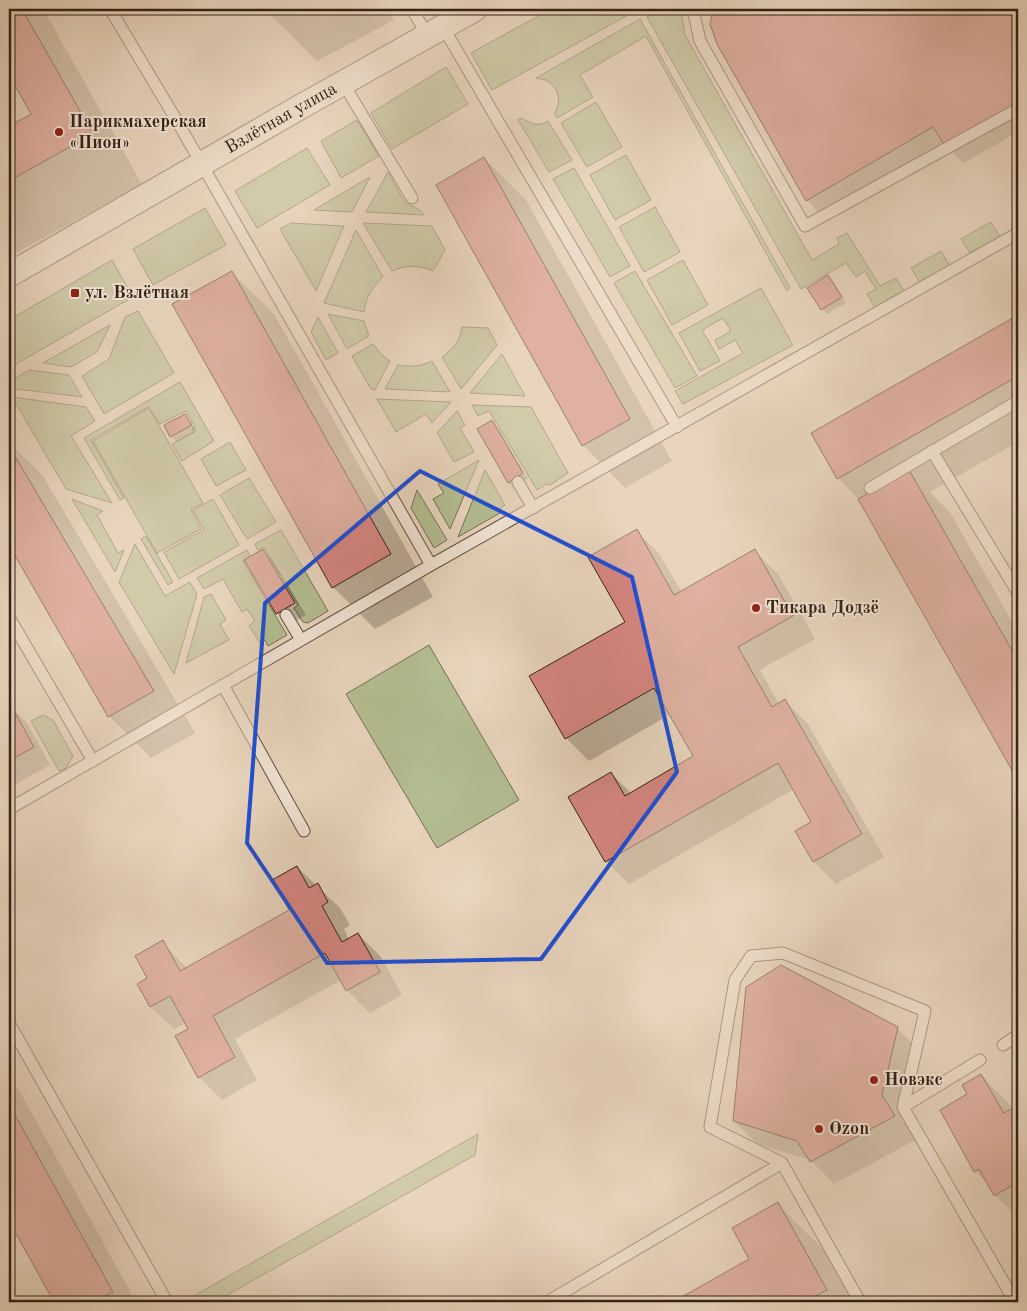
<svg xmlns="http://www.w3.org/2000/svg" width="1027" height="1311" font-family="'Old Standard TT',serif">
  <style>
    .green { fill: #b4be93; stroke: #747055 }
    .shadow { fill: #0003 }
    .building { fill: #d58681; stroke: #342117 }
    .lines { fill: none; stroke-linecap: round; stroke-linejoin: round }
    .lane-casing { stroke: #614e41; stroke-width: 13 }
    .street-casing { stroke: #614e41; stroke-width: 26 }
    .lane { stroke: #f1e4d5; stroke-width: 11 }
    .street { stroke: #f1e4d5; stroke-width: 24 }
    .marked { fill: none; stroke: #1d4ed8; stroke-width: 4; stroke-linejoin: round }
    .poi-dot { fill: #8f2418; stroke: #f1e4d5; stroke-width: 2 }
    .labels { text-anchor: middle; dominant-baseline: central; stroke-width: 4; stroke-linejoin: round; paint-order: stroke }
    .street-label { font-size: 18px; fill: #342117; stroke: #f1e4d5 }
    .poi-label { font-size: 18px; font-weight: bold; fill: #342117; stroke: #f1e4d5; text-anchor: start }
  </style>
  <rect width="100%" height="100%" fill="#e9d6be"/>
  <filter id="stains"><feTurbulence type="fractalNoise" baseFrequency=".004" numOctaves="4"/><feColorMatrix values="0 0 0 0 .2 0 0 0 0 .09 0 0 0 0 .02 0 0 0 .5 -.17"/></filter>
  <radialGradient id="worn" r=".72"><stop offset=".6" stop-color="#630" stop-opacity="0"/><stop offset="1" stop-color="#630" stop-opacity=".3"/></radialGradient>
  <path class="green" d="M551,9H639L492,90L471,53Z
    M663,9H681L685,35L812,260L839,244L837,238L847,233L880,286L896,278L904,291L875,308L867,294L876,289L865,271L856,277L846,263L801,289L647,17Z
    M640,19L790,288L787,291L646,36L580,75L593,97L557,118L554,113C562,104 559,88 548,81C544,79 540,79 536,78Z
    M446,67L468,104L392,149L371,113Z
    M596,102L622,147L587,167L561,123Z
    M522,118C530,124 540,127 548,121L572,160L549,172L518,120Z
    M357,120L379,156L341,178L321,141Z
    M307,148L330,185L257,228L235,191Z
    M626,155L651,200L615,220L590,175Z
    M574,168L630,266L610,277L553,179Z
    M388,172L405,203L420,210L424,215L366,212Z
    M370,177L352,212L314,210Z
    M655,207L680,252L644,272L619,227Z
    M205,208L226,245L153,285L133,249Z
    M991,222L1000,237L970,253L961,239Z
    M291,223L344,226L316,291L280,229Z
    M363,223L432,226L445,250L433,271C420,265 405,265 392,271Z
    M356,230L383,277C372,288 366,296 364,312L324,303Z
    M941,251L950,266L920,283L911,268Z
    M112,260L133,297L9,368V320Z
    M683,260L708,305L672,325L647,280Z
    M635,271L697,376L675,388L614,283Z
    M761,288L793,345L683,404L675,391L743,353L735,340L719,349L715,340L731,331L723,318L702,330L720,361L700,371L679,333Z
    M138,311L174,373L104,414L82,376L109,359L125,317Z
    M328,314L364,321L369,336L347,349Z
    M318,317L338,353L326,360L311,332Z
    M110,325L97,352L71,367L43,363Z
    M462,327L488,328L497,345L461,389L442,357C452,350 461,340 462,327Z
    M373,344L380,353L390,361L375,390L371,389L352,356Z
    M502,354L525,396L470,393Z
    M432,361L450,392L385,389L398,365C410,367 420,367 432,361Z
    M29,370L69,375L82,397L9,388V382Z
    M180,382L214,441L182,461L172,444L194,432L192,428L195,427L186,411L160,424L148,407L91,440L124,498L120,500L84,438Z
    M12,397L86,407L95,421L71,436L112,503L66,489Z
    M377,399L451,402L432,423L426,414L396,432Z
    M472,405L531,407L568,473L550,485L547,484L537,490L489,411L478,416Z
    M149,408L203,503L191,509L201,529L157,553L93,441Z
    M457,411L465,425L460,428L474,452L454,462L437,433Z
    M230,442L246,470L216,486L201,459Z
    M479,460L450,529L433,499L444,493L438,484Z
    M485,470L505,505L499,509L500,513L458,537Z
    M249,478L276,522L247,539L220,495Z
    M417,490L447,540L434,548L411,508Z
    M72,499L103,511L97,515L118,553L124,550L115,572Z
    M213,499L239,545L179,579L164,552L204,530L193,510Z
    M281,530L328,611L308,623L303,622L294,608L298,605L264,547L258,550L255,544Z
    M146,536L173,582L168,585L141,539Z
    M135,544L165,596L190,582L197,594L174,674L119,582Z
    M247,550L250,556L243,561L287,635L268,646L265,640L260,643L249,626L255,621L247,609L242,612L223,579L204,589L197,578Z
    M211,594L226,620L220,624L229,640L186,663L204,597Z
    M429,645L519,800L437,848L346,694Z
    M43,715L53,720L73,756L66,768L59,771L31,721Z
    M478,1134L475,1155L215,1302H183Z"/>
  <path class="shadow" d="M9,9H43L142,184L9,257V127L33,114L9,72Z
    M264,9H388L394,20L317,61Z
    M715,9H1018V132L963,163L946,146L824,218L807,200L712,24Z
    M484,158L526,200L672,461L625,488L583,445L437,186Z
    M231,272L274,314L433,597L375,629L333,587Z
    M828,276L834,282L846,303L827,314L822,309Z
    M1018,317V442L930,492L951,514L1018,632V775L1014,771L861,502L838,478L812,434Z
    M185,415L197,431L177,442L171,436Z
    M492,422L498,428L528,479L514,488L509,482Z
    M9,442L43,476L195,733L151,758L109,716L9,542Z
    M636,531L659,553L682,593L755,551L778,574L815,639L760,670L779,704L785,701L808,724L884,857L836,884L814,862L813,822L794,789L629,884L606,861L611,773L631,793L695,757L671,714L589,761L566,738L531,677L627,622Z
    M263,550L274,562L306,615L289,625L277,613L246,561Z
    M10,706L28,724L50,765L9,788V707Z
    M297,867L340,908L350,925L344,929L349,939L358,934L381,957L402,995L370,1013L347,990L341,980L235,1039L257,1080L222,1100L199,1077L190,1030L186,1023L174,1029L151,1007L149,979L162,942L187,968L291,910Z
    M897,1028L920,1051L904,1118L917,1139L834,1184L811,1160L757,1144L734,1121Z
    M9,1072L136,1302H55L9,1218Z
    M981,1075L1014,1109L1018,1106V1218L995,1195L990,1186L975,1171L941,1110L969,1094Z
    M777,1204L827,1253L854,1302H675L751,1259Z"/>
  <path class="building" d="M9,9H22L93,134L9,181V126L31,114L9,75Z
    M713,9H1018V105L945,146L933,127L806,201L717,44L710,24Z
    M484,157L630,419L582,446L436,185Z
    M232,271L391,554L332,588L172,304Z
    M828,275L842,297L821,310L807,288Z
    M1018,315V376L837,479L811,433Z
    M185,414L192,425L170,437L164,425Z
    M492,420L523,473L508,483L477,429Z
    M9,446L154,691L108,717L9,545Z
    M909,470L1018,661V770L1013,772L858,499Z
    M637,529L674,595L755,549L793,616L738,647L772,707L785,699L862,834L813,862L795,831L811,822L778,763L605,862L568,797L611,772L625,796L693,756L654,688L565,739L529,676L625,622L588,557Z
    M263,549L295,603L276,614L244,560Z
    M11,705L34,747L9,761V706Z
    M297,866L309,888L318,883L328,902L322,906L342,942L358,933L380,972L346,991L325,953L213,1016L235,1057L198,1078L175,1036L188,1029L170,996L150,1007L137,984L147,978L135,956L163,940L180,971L289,910L272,880Z
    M781,965L898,1027L882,1095L895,1116L810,1162L797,1141L733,1121L746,987Z
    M981,1074L1004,1113L1018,1105V1182L994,1196L979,1169L974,1172L940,1110L967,1094L962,1085Z
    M9,1104L113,1292L94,1302H54L9,1221Z
    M778,1202L827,1290L805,1302H673L749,1259L732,1228Z"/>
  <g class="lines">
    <g class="lane-casing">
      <path id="lane" d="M110,9L177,121L431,565
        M412,9L427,35
        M693,9L700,41L805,226L1018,109
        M443,27L677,427
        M343,83L412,198
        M932,451L1018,593
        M518,482L533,508
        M870,488L1018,401
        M286,615L301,640
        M9,617L93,761
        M223,685L304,831
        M9,809L431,565L1018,233
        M9,1023L167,1302
        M1003,1045L1018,1035
        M980,1060L903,1107L1015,1302
        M547,1302L782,1163
        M860,1302L782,1163L710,1127L735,980L751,956L783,953L925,1011L903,1107"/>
    </g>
    <g class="street-casing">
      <g id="street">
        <path id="s1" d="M9,275L302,106L475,9"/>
      </g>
    </g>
    <use href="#lane" class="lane"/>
    <use href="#street" class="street"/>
  </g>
  <path d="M0 0H1027V1311H0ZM420,471L632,577L677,772L541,959L327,963L247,843L265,603Z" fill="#e9d6be" fill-opacity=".55" fill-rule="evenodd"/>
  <path class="marked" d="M420,471L632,577L677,772L541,959L327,963L247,843L265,603Z"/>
  <g class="poi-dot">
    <circle cx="59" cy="132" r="5"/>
    <rect x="70" y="288" width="10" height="10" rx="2.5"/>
    <circle cx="756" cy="608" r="5"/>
    <circle cx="874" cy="1080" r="5"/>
    <circle cx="819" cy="1129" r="5"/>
  </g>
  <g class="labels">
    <g class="street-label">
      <text stroke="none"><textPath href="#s1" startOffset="314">Взлётная улица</textPath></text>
    </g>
    <g class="poi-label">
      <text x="69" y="122">Парикмахерская<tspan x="69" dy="21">«Пион»</tspan></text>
      <text x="85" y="293">ул. Взлётная</text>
      <text x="766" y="608">Тикара Додзё</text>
      <text x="884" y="1080">Новэкс</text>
      <text x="829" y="1129">Ozon</text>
    </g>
  </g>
  <rect width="1027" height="1311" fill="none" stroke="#e9d6be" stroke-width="30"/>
  <rect x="10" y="10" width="1007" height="1291" fill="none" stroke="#342117" stroke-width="2.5"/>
  <rect x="15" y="15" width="997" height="1281" fill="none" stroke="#342117"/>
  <rect width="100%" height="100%" filter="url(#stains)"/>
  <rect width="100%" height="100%" fill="url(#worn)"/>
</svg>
